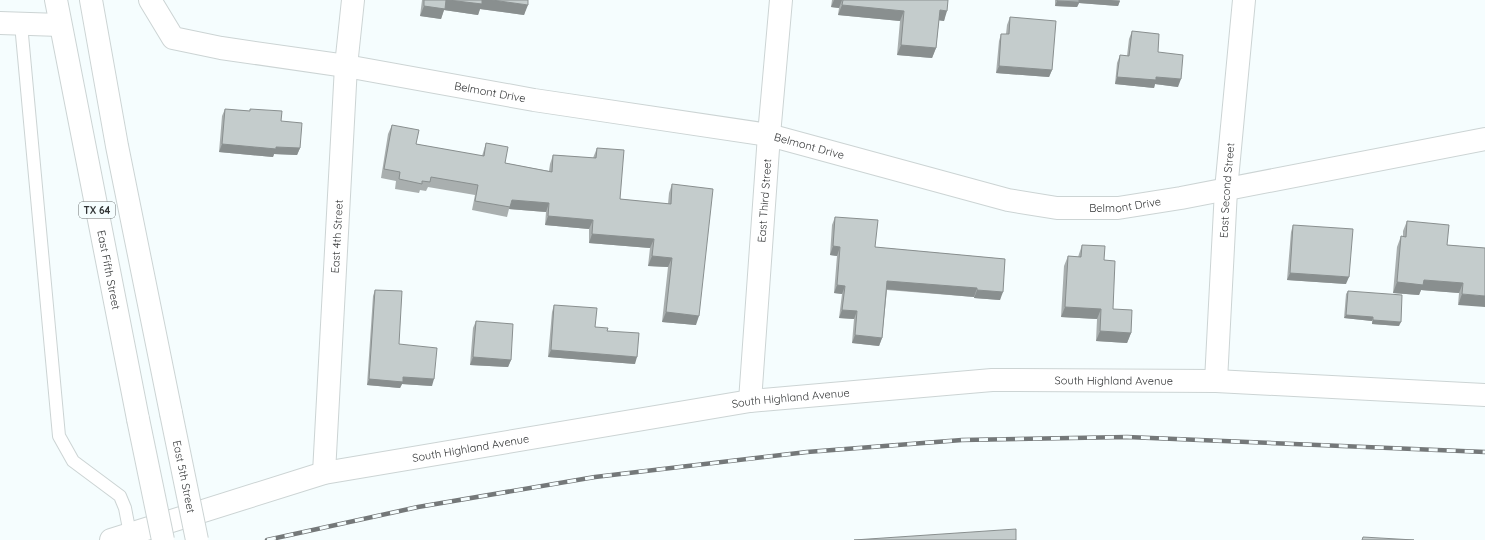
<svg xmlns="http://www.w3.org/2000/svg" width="1485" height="540" font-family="Quicksand,sans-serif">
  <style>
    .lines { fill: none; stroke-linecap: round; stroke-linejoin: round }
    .lane-casing { stroke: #ccd4d4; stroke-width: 14 }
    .street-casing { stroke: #ccd4d4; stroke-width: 24 }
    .primary-casing { stroke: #ccd4d4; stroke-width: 24 }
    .lane { stroke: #fff; stroke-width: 12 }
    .street { stroke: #fff; stroke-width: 22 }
    .primary { stroke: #fff; stroke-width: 22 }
    .rail-casing { stroke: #747879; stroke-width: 4.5 }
    .rail { stroke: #f5fdfe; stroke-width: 3; stroke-dasharray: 9; stroke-linecap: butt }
    .primary-bridge-casing { stroke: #ccd4d4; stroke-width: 24; stroke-linecap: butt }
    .primary-bridge { stroke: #fff; stroke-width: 22 }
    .wall { fill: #a9afaf }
    .shaded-wall { fill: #898f8f }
    .building { fill: #c4cccc; stroke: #898f8f }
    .labels { text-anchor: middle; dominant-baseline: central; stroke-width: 3.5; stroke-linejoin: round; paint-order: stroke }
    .shield { fill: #f5fdfe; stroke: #6c7071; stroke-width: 1 }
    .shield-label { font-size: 10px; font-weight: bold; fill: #313334 }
    .street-label { font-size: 11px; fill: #313334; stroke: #f5fdfe }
  </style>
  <rect width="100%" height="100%" fill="#f5fdfe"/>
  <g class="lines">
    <g class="lane-casing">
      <path id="lane" d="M21,24L59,436L73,461L120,496L125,508L130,534"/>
    </g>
    <g class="street-casing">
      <g id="street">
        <path id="s1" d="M150,0L173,38L221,48L346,66L534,100L769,135L1008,200L1057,208H1118L1181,198L1485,139"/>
        <path d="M0,23L60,25"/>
        <path id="s2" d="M1216,381L1226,190L1244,0"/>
        <path id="s3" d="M750,401L769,135L781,0"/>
        <path id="s4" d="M324,473L346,66L353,0"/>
        <path id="s5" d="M111,540L324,473L750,401L992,380L1216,381L1485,395"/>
      </g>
    </g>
    <g class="primary-casing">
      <g id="primary">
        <path id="s6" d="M56,0L138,419"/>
        <path d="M91,0L117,146L171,413"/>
      </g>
    </g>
    <use href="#lane" class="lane"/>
    <use href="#street" class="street"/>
    <use href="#primary" class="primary"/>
    <g class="rail-casing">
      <path id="rail" d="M267,540L418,507L595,477L807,452L962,440L1127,437L1485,452"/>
    </g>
    <use href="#rail" class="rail"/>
    <g class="primary-bridge-casing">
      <g id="primary-bridge">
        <path id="s7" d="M171,413L197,540"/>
        <path d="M138,419L163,540"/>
      </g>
    </g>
    <use href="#primary-bridge" class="primary-bridge"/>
  </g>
  <path class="wall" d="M422,0H528L524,15L480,9L478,15L444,10L441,19L420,16Z
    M832,0H948L944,21L939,20L936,48L932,58L897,55L900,21L838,15L839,8L831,7Z
    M1055,0H1120L1118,6L1079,3L1077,7L1055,6Z
    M1010,17L1052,70L1049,77L996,73L999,41L1001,34H1006L1007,25Z
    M1132,31L1158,52L1178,87L1155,84L1154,88L1115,84L1117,63L1120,55L1127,56L1129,39Z
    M225,109L250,111V109L281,121L300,148L297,155L274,154L273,157L219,152L222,116Z
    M392,125L416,144L482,156L486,143L505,163L549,171L550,164L553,155L593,158L597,148L620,199L668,204L669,193L672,184L696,325L662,322L668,267L648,266L650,248L589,243V229L545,225L546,212L509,209L507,217L472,210L475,195L428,187L426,191L420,190L419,193L395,189L396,181L381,178L388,134Z
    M835,217L875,247L1005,259L1000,300L974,298V297L887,290L882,338L879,346L852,343L854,319L839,318L842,294L834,293L837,256L830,255L832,225Z
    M1407,221L1447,245L1485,248L1458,305L1459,293L1421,290L1419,295L1393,293L1397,247L1401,236L1403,237V231Z
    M1293,225L1346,284L1287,280L1291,232Z
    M1082,245L1104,260L1113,309L1131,333L1127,343L1096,341L1097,319L1061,317L1064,266L1068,256L1078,257Z
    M375,290L399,344L432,386L402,384L400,388L367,385L373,296Z
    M1348,291L1399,326L1372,324V321L1344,318L1346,294Z
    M554,305L595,327L607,331L635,364L548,357L552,312Z
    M476,321L511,360L508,367L470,365L473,328Z"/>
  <path class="shaded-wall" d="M446,0H492L528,5L524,15L480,9L478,15L444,10L441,19L420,16L424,6Z
    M834,0H842L839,8L831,7Z
    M1078,0H1111L1120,1L1118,6L1079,3L1077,7L1055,6L1057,1Z
    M842,5L904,11L900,21L838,15Z
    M940,10L947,11L944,21L936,20Z
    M901,45L936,48L932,58L897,55Z
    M999,66L1052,70L1049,77L996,73Z
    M1117,77H1156L1181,79L1178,87L1155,84L1154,88L1115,84Z
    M222,144L276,147L300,148L297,155L274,154L273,157L219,152Z
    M512,200L549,203L546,212L509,209Z
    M548,216L593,220L589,229L545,225Z
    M592,234L654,239L650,248L589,243Z
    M833,246L840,247L837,256L830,255Z
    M652,256L672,258L668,267L648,266Z
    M1290,273L1349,277L1346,284L1287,280Z
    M1424,280L1463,283L1459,293L1421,290L1419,295L1393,293L1397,282Z
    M887,281L977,288L974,297L884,289Z
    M837,285L845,286L842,294L834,293Z
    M977,290L1003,292L1000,300L974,298Z
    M1462,294L1485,296V307L1458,305Z
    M1065,307L1101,309L1097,319L1061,317Z
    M842,310L857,311L854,319L839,318Z
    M666,312L699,316L696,325L662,322Z
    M1346,315L1373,317L1372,321L1344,318Z
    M1373,320L1401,322L1399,326L1372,324Z
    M1100,331L1131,333L1127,343L1096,341Z
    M855,335L882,338L879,346L852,343Z
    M551,350L637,357L635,364L548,357Z
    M473,357L511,360L508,367L470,365Z
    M403,377L434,379L432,386L402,384L400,388L367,385L369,379Z"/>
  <path class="building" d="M424,0H446L445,9L424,6Z
    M448,0H482V4Z
    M492,0H528V5Z
    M843,0H948L947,11L940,10L936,48L901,45L904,11L842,5Z
    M1057,0H1079V2L1057,1Z
    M1010,17L1056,21L1052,70L999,66L1001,34H1009Z
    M1132,31L1159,34L1158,52L1183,55L1181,79L1156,77V80L1117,77L1120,55L1129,56Z
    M225,109L250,111V109L282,111L281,121L302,123L300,148L276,147V149L222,144Z
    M392,125L419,130L416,144L484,156L486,143L508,147L505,163L552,172L553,155L596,158L597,148L624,150L620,199L671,204L672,184L713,189L699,316L666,312L672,258L652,256L654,239L592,234L593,220L548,216L549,203L512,200L510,207L475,201L478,185L431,177L430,182L422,181V184L399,179L400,172L384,169Z
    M835,217L878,220L875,247L1005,259L1003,292L977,290V288L887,281L882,338L855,335L857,311L842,310L845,286L837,285L840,247L833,246Z
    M1407,221L1449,225L1447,245L1485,248V296L1462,294L1463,283L1424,280L1423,285L1397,282L1401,236L1406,237Z
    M1293,225L1353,229L1349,277L1290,273Z
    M1082,245L1105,246L1104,260L1115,261L1113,309L1132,310L1131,333L1100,331L1101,309L1065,307L1068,256L1081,257Z
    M375,290L402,291L399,344L437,348L434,379L403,377V382L369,379Z
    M1348,291L1402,295L1401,322L1373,320V317L1346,315Z
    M554,305L597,308L595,327L608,328L607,331L639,333L637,357L551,350Z
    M476,321L513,324L511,360L473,357Z
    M1016,529V540H854Z
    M1363,537L1414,540H1362Z"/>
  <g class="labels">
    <rect class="shield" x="79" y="202" width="36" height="16" rx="3"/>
    <g class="shield-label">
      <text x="97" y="210">TX 64</text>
    </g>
    <g class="street-label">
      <text stroke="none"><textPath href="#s1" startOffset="366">Belmont Drive</textPath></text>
      <text stroke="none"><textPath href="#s1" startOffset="690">Belmont Drive</textPath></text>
      <text stroke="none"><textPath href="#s2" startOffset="191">East Second Street</textPath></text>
      <text stroke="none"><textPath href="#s3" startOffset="201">East Third Street</textPath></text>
      <text stroke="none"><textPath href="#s1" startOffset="1014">Belmont Drive</textPath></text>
      <text stroke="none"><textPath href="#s4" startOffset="237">East 4th Street</textPath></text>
      <text stroke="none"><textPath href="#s6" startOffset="275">East Fifth Street</textPath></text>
      <text stroke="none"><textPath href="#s5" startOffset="1020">South Highland Avenue</textPath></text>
      <text stroke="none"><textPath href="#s5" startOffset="696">South Highland Avenue</textPath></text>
      <text stroke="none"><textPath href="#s5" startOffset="372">South Highland Avenue</textPath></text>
      <text stroke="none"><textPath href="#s7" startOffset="65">East 5th Street</textPath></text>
    </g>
  </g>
</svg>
